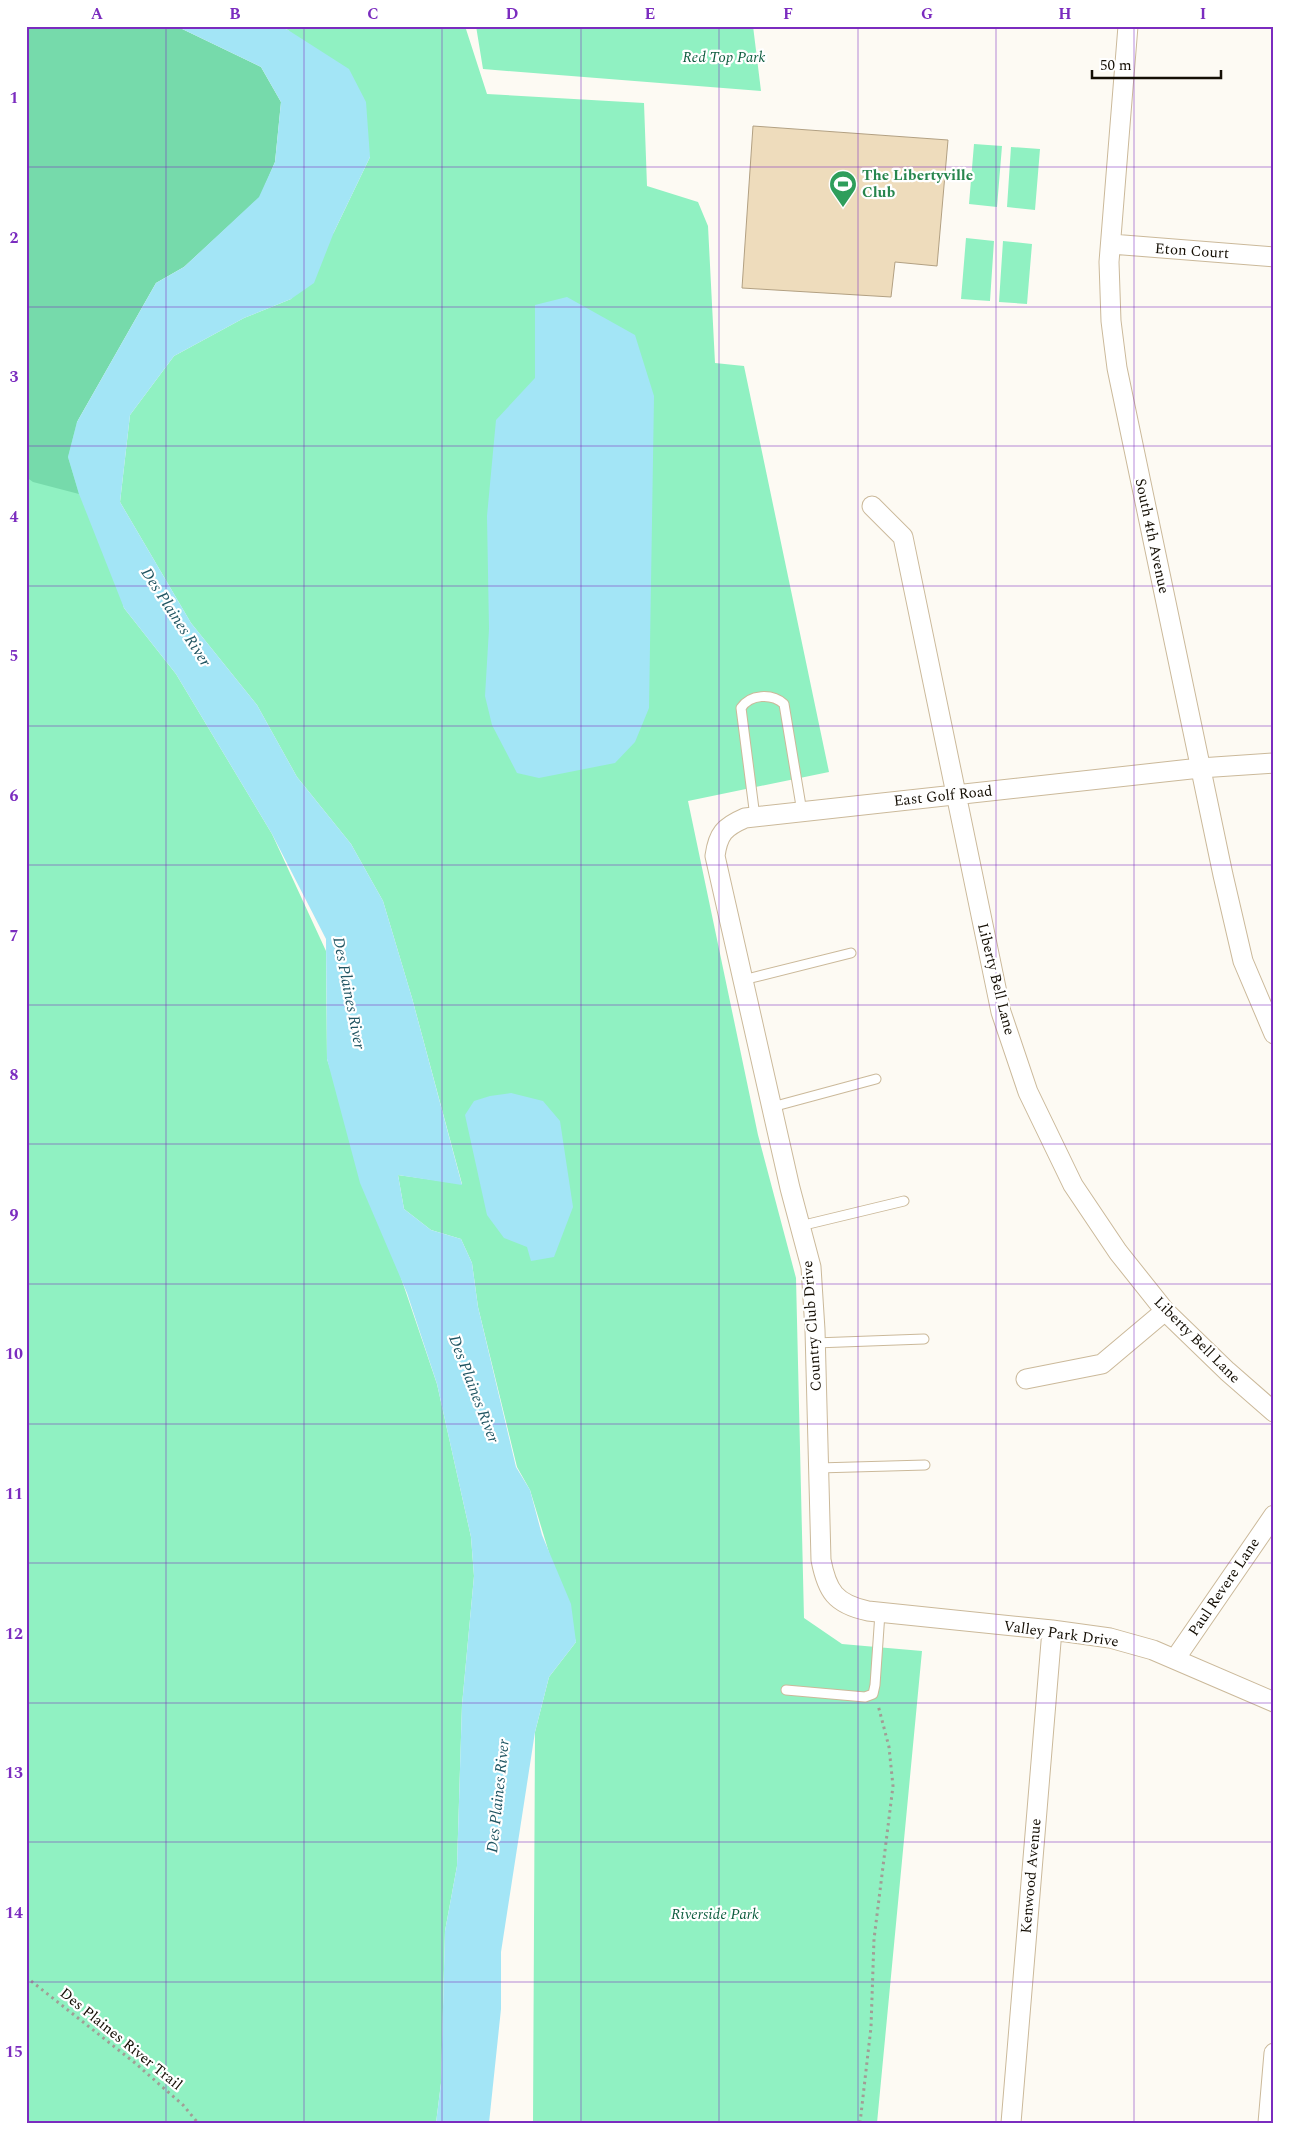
<svg xmlns="http://www.w3.org/2000/svg" width="1300" height="2149" font-family="Spectral,serif">
  <style>
    .green { fill: #90f1c2 }
    .forest { fill: #76daab }
    .water { fill: #a3e5f6 }
    .building { fill: #eedcbc; stroke: #b2a082 }
    .lines { fill: none; stroke-linecap: round; stroke-linejoin: round }
    .lane-casing { stroke: #cbb99a; stroke-width: 11 }
    .street-casing { stroke: #cbb99a; stroke-width: 21 }
    .path { stroke: #a19d95; stroke-width: 3; stroke-dasharray: 2.5 4; stroke-linecap: butt }
    .lane { stroke: #fff; stroke-width: 9 }
    .street { stroke: #fff; stroke-width: 19 }
    .grid { fill: none; stroke: #7b2cbf; stroke-width: 1; stroke-opacity: 0.55 }
    .labels { text-anchor: middle; dominant-baseline: central; stroke-width: 4.5; stroke-linejoin: round; paint-order: stroke }
    .park-label { font-size: 15px; font-style: italic; fill: #0e5d3f; stroke: #fff }
    .leisure-label { font-size: 15px; font-weight: bold; fill: #27864d; stroke: #fff; text-anchor: start }
    .street-label { font-size: 15px; fill: #140e04; stroke: #fff }
    .water-label { font-size: 16px; font-style: italic; fill: #205562; stroke: #fff }
    .neatline { fill: none; stroke: #7b2cbf; stroke-width: 2 }
    .grid-label { font-size: 16px; text-anchor: middle; font-weight: bold; fill: #7b2cbf }
  </style>
  <rect width="100%" height="100%" fill="#fdfaf3"/>
  <path class="green" d="M176,26L77,422L124,608L176,674L272,834L326,951L327,1059L437,1384L471,1537L474,1576L462,1705L457,1866L445,1931L441,2083L436,2123H26V342Z
    M278,26H465L487,94L644,103L647,186L698,202L708,226L715,363L744,366L829,772L688,801L758,1135L796,1278L804,1618L842,1644L922,1651L877,2123H533L535,1732L549,1677L576,1642L530,1490L517,1467L478,1307L472,1263L461,1239L431,1230L404,1209L398,1175L462,1184L412,998L383,901L351,844L297,777L257,705L191,623L120,502L130,415L174,356L244,318L291,299L334,232L370,157L288,30Z
    M476,26H753L761,91L483,69Z
    M974,144L1002,146L997,207L969,204Z
    M1011,147L1040,149L1035,210L1007,207Z
    M966,238L994,241L990,301L961,299Z
    M1003,241L1032,244L1027,304L999,302Z"/>
  <path class="forest" d="M26,26H176L261,67L281,102L275,162L260,197L184,267L156,283L77,422L68,457L79,494L33,482L26,477Z"/>
  <path class="water" d="M176,26H278L288,30L349,69L366,102L370,157L334,232L314,283L291,299L244,318L174,356L130,415L120,502L191,623L257,705L297,777L351,844L383,901L412,998L462,1185L398,1175L404,1209L431,1230L461,1239L472,1263L478,1307L516,1467L530,1490L542,1535L571,1604L576,1642L549,1677L535,1732L501,1952V2009L489,2123H436L441,2083L445,1931L457,1866L462,1705L474,1576L471,1537L437,1384L407,1293L360,1183L327,1059L326,939L272,834L176,674L124,608L79,494L68,457L77,422L156,283L184,267L259,197L275,162L281,102L261,67Z
    M567,297L635,335L654,396L649,708L635,742L615,763L539,778L517,773L492,725L485,696L489,629L487,516L496,420L535,378V305Z
    M511,1093L543,1101L560,1121L573,1207L554,1257L531,1261L527,1247L504,1238L487,1215L465,1115L474,1101L490,1096Z"/>
  <path class="building" d="M753,126L948,140L937,266L895,262L891,297L742,288Z"/>
  <g class="lines">
    <g class="lane-casing">
      <path id="lane" d="M755,817L741,708C750,694 772,693 784,704L802,812
        M743,980L851,953
        M772,1107L876,1079
        M800,1226L904,1201
        M815,1343L924,1339
        M818,1468L925,1465
        M786,1690L865,1697L873,1694L875,1685L880,1613"/>
    </g>
    <g class="street-casing">
      <path id="street" d="M1128,26L1109,262L1111,321L1117,368L1223,875L1243,961L1274,1034
        M1111,244L1274,257
        M872,506L903,537L1001,1012L1028,1092L1073,1185L1118,1252L1165,1311L1227,1371L1274,1412
        M1274,763L1200,768L745,818C724,827 718,834 715,856L790,1188L811,1267L815,1330L821,1560C827,1591 835,1604 868,1611L1052,1630L1110,1638L1153,1650L1274,1702
        M1026,1379L1102,1364L1165,1311
        M1175,1659L1274,1515
        M1011,2123L1052,1630
        M1268,2123L1274,2053"/>
    </g>
    <path class="path" d="M26,1977L135,2063L183,2105L198,2123
      M860,2123L871,2027L874,1939L893,1786L889,1747L878,1705"/>
    <use href="#lane" class="lane"/>
    <use href="#street" class="street"/>
  </g>
  <path class="grid" d="M166,26V2123M304,26V2123M442,26V2123M581,26V2123M719,26V2123M858,26V2123M996,26V2123M1134,26V2123M26,167H1274M26,307H1274M26,446H1274M26,586H1274M26,726H1274M26,865H1274M26,1005H1274M26,1144H1274M26,1284H1274M26,1424H1274M26,1563H1274M26,1703H1274M26,1842H1274M26,1982H1274"/>
  <defs>
    <g id="stadium-pin" transform="scale(1.4375)"><path d="M0 17L-7.5 6A9.5 9.5 0 1 1 7.5 6Z" fill="#2e9e5b" stroke="#fff"/><path d="M0-5a6.5 5 0 1 0 0 10a6.5 5 0 1 0 0-10ZM-3.5-1.8h7v3.6h-7Z" fill="#fff"/></g>
  </defs>
  <g fill-rule="evenodd">
    <use href="#stadium-pin" x="843" y="184"/>
  </g>
  <g class="labels">
    <g class="park-label">
      <text x="724" y="57">Red Top Park</text>
      <text x="715" y="1914">Riverside Park</text>
    </g>
    <g class="leisure-label">
      <text x="862" y="175">The Libertyville<tspan x="862" dy="17">Club</tspan></text>
    </g>
    <g class="street-label">
      <text transform="translate(1192 251) rotate(4)">Eton Court</text>
      <text transform="translate(1152 536) rotate(78)">South 4th Avenue</text>
      <text transform="translate(943 796) rotate(-6)">East Golf Road</text>
      <text transform="translate(996 979) rotate(76)">Liberty Bell Lane</text>
      <text transform="translate(812 1326) rotate(-94)">Country Club Drive</text>
      <text transform="translate(1197 1340) rotate(45)">Liberty Bell Lane</text>
      <text transform="translate(1224 1587) rotate(-56)">Paul Revere Lane</text>
      <text transform="translate(1061 1634) rotate(8)">Valley Park Drive</text>
      <text transform="translate(1031 1876) rotate(-85)">Kenwood Avenue</text>
      <text transform="translate(121 2039) rotate(39)">Des Plaines River Trail</text>
    </g>
    <g class="water-label">
      <text transform="translate(176 617) rotate(57)">Des Plaines River</text>
      <text transform="translate(349 993) rotate(79)">Des Plaines River</text>
      <text transform="translate(474 1389) rotate(69)">Des Plaines River</text>
      <text transform="translate(498 1796) rotate(-84)">Des Plaines River</text>
    </g>
  </g>
  <rect width="1300" height="2149" fill="none" stroke="#ffffff" stroke-width="55"/>
  <path d="M1092 70v8h129v-8" fill="none" stroke="#140e04" stroke-width="2.5"/>
  <text x="1100" y="70" font-size="15" fill="#140e04" stroke="#ffffff" stroke-width="4" paint-order="stroke">50 m</text>
  <rect x="28" y="28" width="1244" height="2094" class="neatline"/>
  <g class="grid-label">
    <text x="97" y="19">A</text>
    <text x="235" y="19">B</text>
    <text x="373" y="19">C</text>
    <text x="512" y="19">D</text>
    <text x="650" y="19">E</text>
    <text x="788" y="19">F</text>
    <text x="927" y="19">G</text>
    <text x="1065" y="19">H</text>
    <text x="1203" y="19">I</text>
    <text x="14" y="103">1</text>
    <text x="14" y="243">2</text>
    <text x="14" y="382">3</text>
    <text x="14" y="522">4</text>
    <text x="14" y="661">5</text>
    <text x="14" y="801">6</text>
    <text x="14" y="941">7</text>
    <text x="14" y="1080">8</text>
    <text x="14" y="1220">9</text>
    <text x="14" y="1359">10</text>
    <text x="14" y="1499">11</text>
    <text x="14" y="1639">12</text>
    <text x="14" y="1778">13</text>
    <text x="14" y="1918">14</text>
    <text x="14" y="2057">15</text>
  </g>
</svg>
